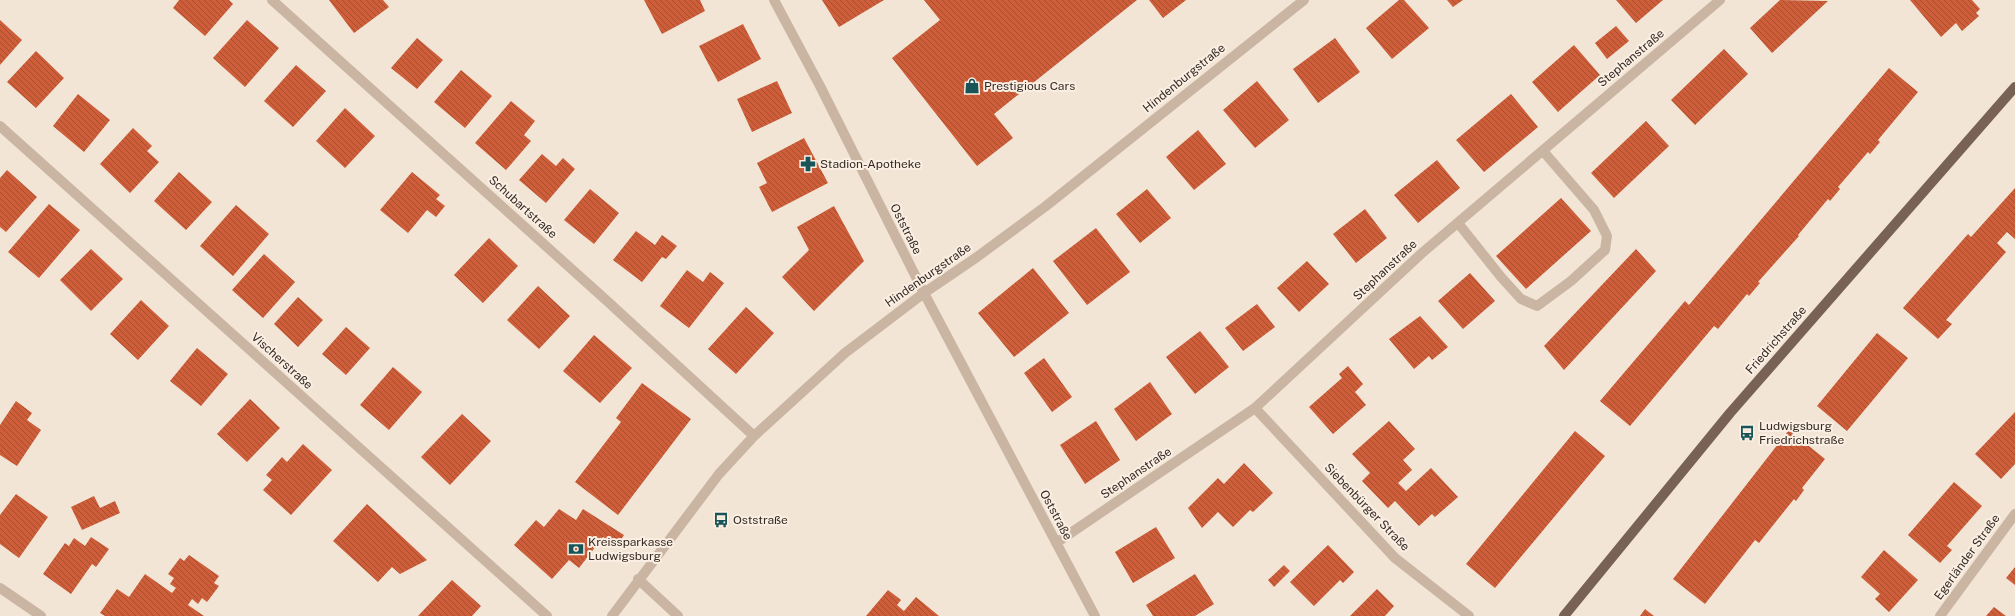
<svg xmlns="http://www.w3.org/2000/svg" width="2015" height="616" font-family="'Public Sans',sans-serif">
  <style>
    .building { fill: url(#building-back-hatch) }
    .lines { fill: none; stroke-linecap: round; stroke-linejoin: round }
    .minor { stroke: #cab5a2; stroke-width: 10 }
    .major { stroke: #786155; stroke-width: 10 }
    .labels { text-anchor: middle; dominant-baseline: central; stroke-width: 4; stroke-linejoin: round; paint-order: stroke }
    .street-label { font-size: 12px; fill: #352a25; stroke: #faefe2 }
    .poi-label { font-size: 12px; fill: #352a25; stroke: #faefe2; text-anchor: start }
  </style>
  <defs>
    <pattern id="building-back-hatch" width="6" height="6" patternUnits="userSpaceOnUse"><rect width="6" height="6" fill="#cd5e39"/><path d="M-1 5l2 2M0 0l6 6M5-1l2 2" fill="none" stroke="#a74e30"/></pattern>
  </defs>
  <rect width="100%" height="100%" fill="#f2e5d6"/>
  <path class="building" d="M179,0H229L233,4L205,36L173,8Z
    M329,0H383L389,7L354,33Z
    M644,0H700L705,11L662,34Z
    M822,0H884L839,27Z
    M924,0H1137L994,114L1013,138L977,166L892,58L940,20Z
    M1149,0H1186L1163,18Z
    M1399,0H1404L1429,28L1392,59L1366,28Z
    M1447,0H1463L1453,7Z
    M1616,0H1663L1636,23Z
    M1780,0L1828,1L1772,53L1750,28Z
    M1910,0H1972L1980,9L1976,13L1979,16L1962,31L1956,23L1941,37Z
    M0,20L22,40L0,65Z
    M247,20L279,48L245,87L213,58Z
    M743,24L761,59L718,82L699,46Z
    M1616,26L1629,41L1607,59L1595,43Z
    M417,38L443,60L417,89L391,68Z
    M1335,38L1360,72L1318,103L1293,69Z
    M1574,45L1600,75L1558,112L1532,82Z
    M1724,49L1748,74L1695,125L1671,100Z
    M36,51L64,78L36,108L7,82Z
    M296,65L326,91L293,127L264,101Z
    M1889,68L1918,92L1878,140L1880,142L1870,154L1868,152L1838,187L1840,189L1830,201L1828,199L1798,235L1799,236L1758,282L1760,283L1749,296L1747,294L1718,329L1714,326L1630,426L1600,401L1685,301L1689,305Z
    M461,70L492,96L465,128L434,102Z
    M777,81L792,113L752,132L737,99Z
    M1257,81L1289,120L1255,148L1223,110Z
    M78,94L110,120L84,152L53,126Z
    M1511,94L1538,127L1484,172L1456,140Z
    M511,101L535,121L524,135L531,141L506,170L475,143Z
    M345,108L375,136L345,168L316,141Z
    M1646,121L1669,146L1614,198L1591,173Z
    M133,128L152,146L147,151L159,162L130,193L100,164Z
    M1198,130L1226,164L1194,190L1166,157Z
    M804,138L828,183L772,212L759,187L767,183L757,163Z
    M542,154L556,166L563,158L575,169L546,203L519,180Z
    M1437,160L1460,188L1418,223L1394,195Z
    M7,170L37,197L6,232L0,227V178Z
    M179,172L212,202L186,230L154,201Z
    M412,172L440,195L436,199L445,206L436,217L427,210L408,233L380,210Z
    M2015,188V239L2007,232L1997,243L2006,252L1946,320L1952,324L1938,339L1903,308L1968,234L1971,237Z
    M590,189L619,213L594,244L564,220Z
    M1147,189L1171,218L1140,243L1116,214Z
    M1561,198L1591,231L1526,289L1496,256Z
    M49,204L80,230L39,278L8,252Z
    M236,205L269,234L233,276L200,246Z
    M834,206L864,261L814,311L782,277L809,250L797,227Z
    M1365,209L1387,238L1356,263L1333,234Z
    M1096,228L1130,272L1087,305L1053,261Z
    M636,231L655,245L662,235L677,246L666,259L662,257L642,282L613,260Z
    M489,238L518,266L483,303L454,275Z
    M91,249L123,279L91,311L60,280Z
    M1636,249L1656,271L1564,370L1544,346Z
    M264,254L295,282L263,318L232,290Z
    M1307,261L1329,284L1299,312L1277,288Z
    M1033,268L1069,313L1014,357L978,313Z
    M687,270L703,282L710,272L724,283L689,328L660,306Z
    M1470,273L1495,301L1463,329L1438,301Z
    M538,286L570,316L539,349L507,320Z
    M298,297L323,320L298,347L274,324Z
    M141,300L169,326L138,360L110,334Z
    M1257,304L1275,327L1243,351L1225,328Z
    M746,307L774,333L736,374L708,349Z
    M1420,316L1448,347L1432,360L1429,356L1414,369L1389,339Z
    M346,327L370,348L346,375L322,354Z
    M1200,331L1229,367L1195,394L1166,357Z
    M1877,333L1908,358L1847,431L1817,406Z
    M594,335L632,368L600,403L563,371Z
    M197,348L228,374L201,406L170,381Z
    M1044,358L1072,397L1052,412L1024,373Z
    M1348,366L1363,384L1355,392L1366,405L1333,434L1309,407L1342,378L1339,374Z
    M393,367L422,392L389,430L360,405Z
    M1150,382L1172,414L1136,441L1114,409Z
    M642,383L691,419L618,515L575,482L621,422L616,418Z
    M250,399L280,428L247,462L217,434Z
    M16,401L32,413L27,420L41,430L17,466L0,455V425Z
    M2015,412V464L2001,479L1975,454Z
    M462,414L491,441L450,485L421,457Z
    M1096,421L1120,460L1085,484L1060,445Z
    M1389,421L1415,449L1403,460L1412,470L1398,483L1406,491L1431,468L1458,497L1435,517L1432,514L1419,526L1395,501L1388,508L1362,481L1370,473L1352,454Z
    M1789,430L1825,459L1802,488L1804,490L1796,501L1794,499L1759,543L1755,540L1705,604L1673,579Z
    M1575,431L1605,456L1495,588L1466,564Z
    M303,444L332,470L291,515L263,490L272,480L266,475L282,457L287,462Z
    M1244,463L1273,493L1253,512L1250,510L1233,527L1218,512L1202,528L1188,508L1218,478L1224,484Z
    M1954,482L1982,506L1947,546L1952,550L1940,563L1908,535Z
    M16,494L48,517L19,558L0,544V515Z
    M94,496L100,508L115,501L120,513L82,530L71,507Z
    M367,504L427,560L400,574L392,567L378,582L333,541Z
    M559,509L576,520L583,509L624,535L617,546L603,537L579,568L569,560L552,579L514,545L536,520L544,527Z
    M1156,527L1175,558L1133,583L1115,552Z
    M91,537L109,549L96,567L92,564L71,594L43,574L65,543L69,546L74,538L85,546Z
    M1328,545L1354,572L1343,583L1340,580L1314,606L1290,582Z
    M1884,550L1918,580L1889,612L1875,599L1880,594L1861,577Z
    M189,555L219,576L214,583L219,586L207,602L202,598L198,604L192,599L188,605L204,616H105L100,613L117,589L129,597L145,574L172,593L176,588L170,584L174,578L168,574L180,558L184,561Z
    M1284,565L1290,571L1274,587L1268,580Z
    M2015,567V585L2006,578Z
    M1195,574L1214,604L1195,616H1153L1146,605Z
    M452,580L481,606L472,616H418Z
    M1377,589L1394,606L1385,616H1350Z
    M888,590L901,600L897,605L904,611L916,597L939,616H866Z
    M1994,607L2006,616H1986Z
    M1645,609L1654,616H1640Z"/>
  <g class="lines">
    <path class="minor" d="M272,0L606,300L754,436
      M774,0L820,86L924,293L1095,616
      M0,126L547,616
      M1458,223L1501,277L1521,299L1537,306L1571,281L1605,250L1607,236L1594,210L1543,151
      M1255,408L1395,558L1469,616
      M1056,543L1255,408L1422,253L1720,0
      M638,579L678,616
      M0,588L41,616
      M612,616L719,474L754,436L845,353L924,293L977,257L1046,206L1304,0
      M1940,616L2015,514"/>
    <path class="major" d="M1564,616L1730,413L2015,87"/>
  </g>
  <defs>
    <g id="shop-bare" transform="scale(1.2)"><path d="M-5-2.5h2.3a2.7 3.5 0 0 1 5.4 0H5L5.5 6h-11ZM-1.5-2.5h3a1.5 2.3 0 0 0-3 0Z" fill="#185458" stroke="#faefe2" stroke-width="2.5" paint-order="stroke"/></g>
    <g id="pharmacy-bare" transform="scale(1.2)"><path d="M-2-6h4v4h4v4h-4v4h-4v-4h-4v-4h4Z" fill="#185458" stroke="#faefe2" stroke-width="2.5" paint-order="stroke"/></g>
    <g id="bus-bare" transform="scale(1.2)"><path d="M-5-6H5V4H4V6H2V4H-2V6H-4V4H-5ZM-3.5-4V0h7V-4ZM-3.5 1.2v1.5H-2V1.2ZM2 1.2v1.5H3.5V1.2Z" fill="#185458" stroke="#faefe2" stroke-width="2.5" paint-order="stroke"/></g>
    <g id="bank-bare" transform="scale(1.2)"><path d="M-6-4H6V4H-6ZM0-2.3a2.3 2.3 0 1 0 0 4.6a2.3 2.3 0 1 0 0-4.6Z" fill="#185458" stroke="#faefe2" stroke-width="2.5" paint-order="stroke"/></g>
  </defs>
  <g fill-rule="evenodd">
    <use href="#shop-bare" x="972" y="86"/>
    <use href="#pharmacy-bare" x="808" y="164"/>
    <use href="#bus-bare" x="1747" y="433"/>
    <use href="#bus-bare" x="721" y="520"/>
    <use href="#bank-bare" x="576" y="549"/>
  </g>
  <g class="labels">
    <g class="street-label">
      <text transform="translate(1631 58) rotate(-40)">Stephanstraße</text>
      <text transform="translate(1184 78) rotate(-39)">Hindenburgstraße</text>
      <text transform="translate(523 207) rotate(42)">Schubartstraße</text>
      <text transform="translate(906 229) rotate(63)">Oststraße</text>
      <text transform="translate(1385 270) rotate(-43)">Stephanstraße</text>
      <text transform="translate(928 275) rotate(-35)">Hindenburgstraße</text>
      <text transform="translate(1776 340) rotate(-49)">Friedrichstraße</text>
      <text transform="translate(282 361) rotate(42)">Vischerstraße</text>
      <text transform="translate(1136 473) rotate(-34)">Stephanstraße</text>
      <text transform="translate(1367 507) rotate(46)">Siebenbürger Straße</text>
      <text transform="translate(1056 515) rotate(62)">Oststraße</text>
      <text transform="translate(1967 557) rotate(-54)">Egerländer Straße</text>
    </g>
    <g class="poi-label">
      <text x="984" y="86">Prestigious Cars</text>
      <text x="820" y="164">Stadion-Apotheke</text>
      <text x="1759" y="426">Ludwigsburg<tspan x="1759" dy="14">Friedrichstraße</tspan></text>
      <text x="733" y="520">Oststraße</text>
      <text x="588" y="542">Kreissparkasse<tspan x="588" dy="14">Ludwigsburg</tspan></text>
    </g>
  </g>
</svg>
